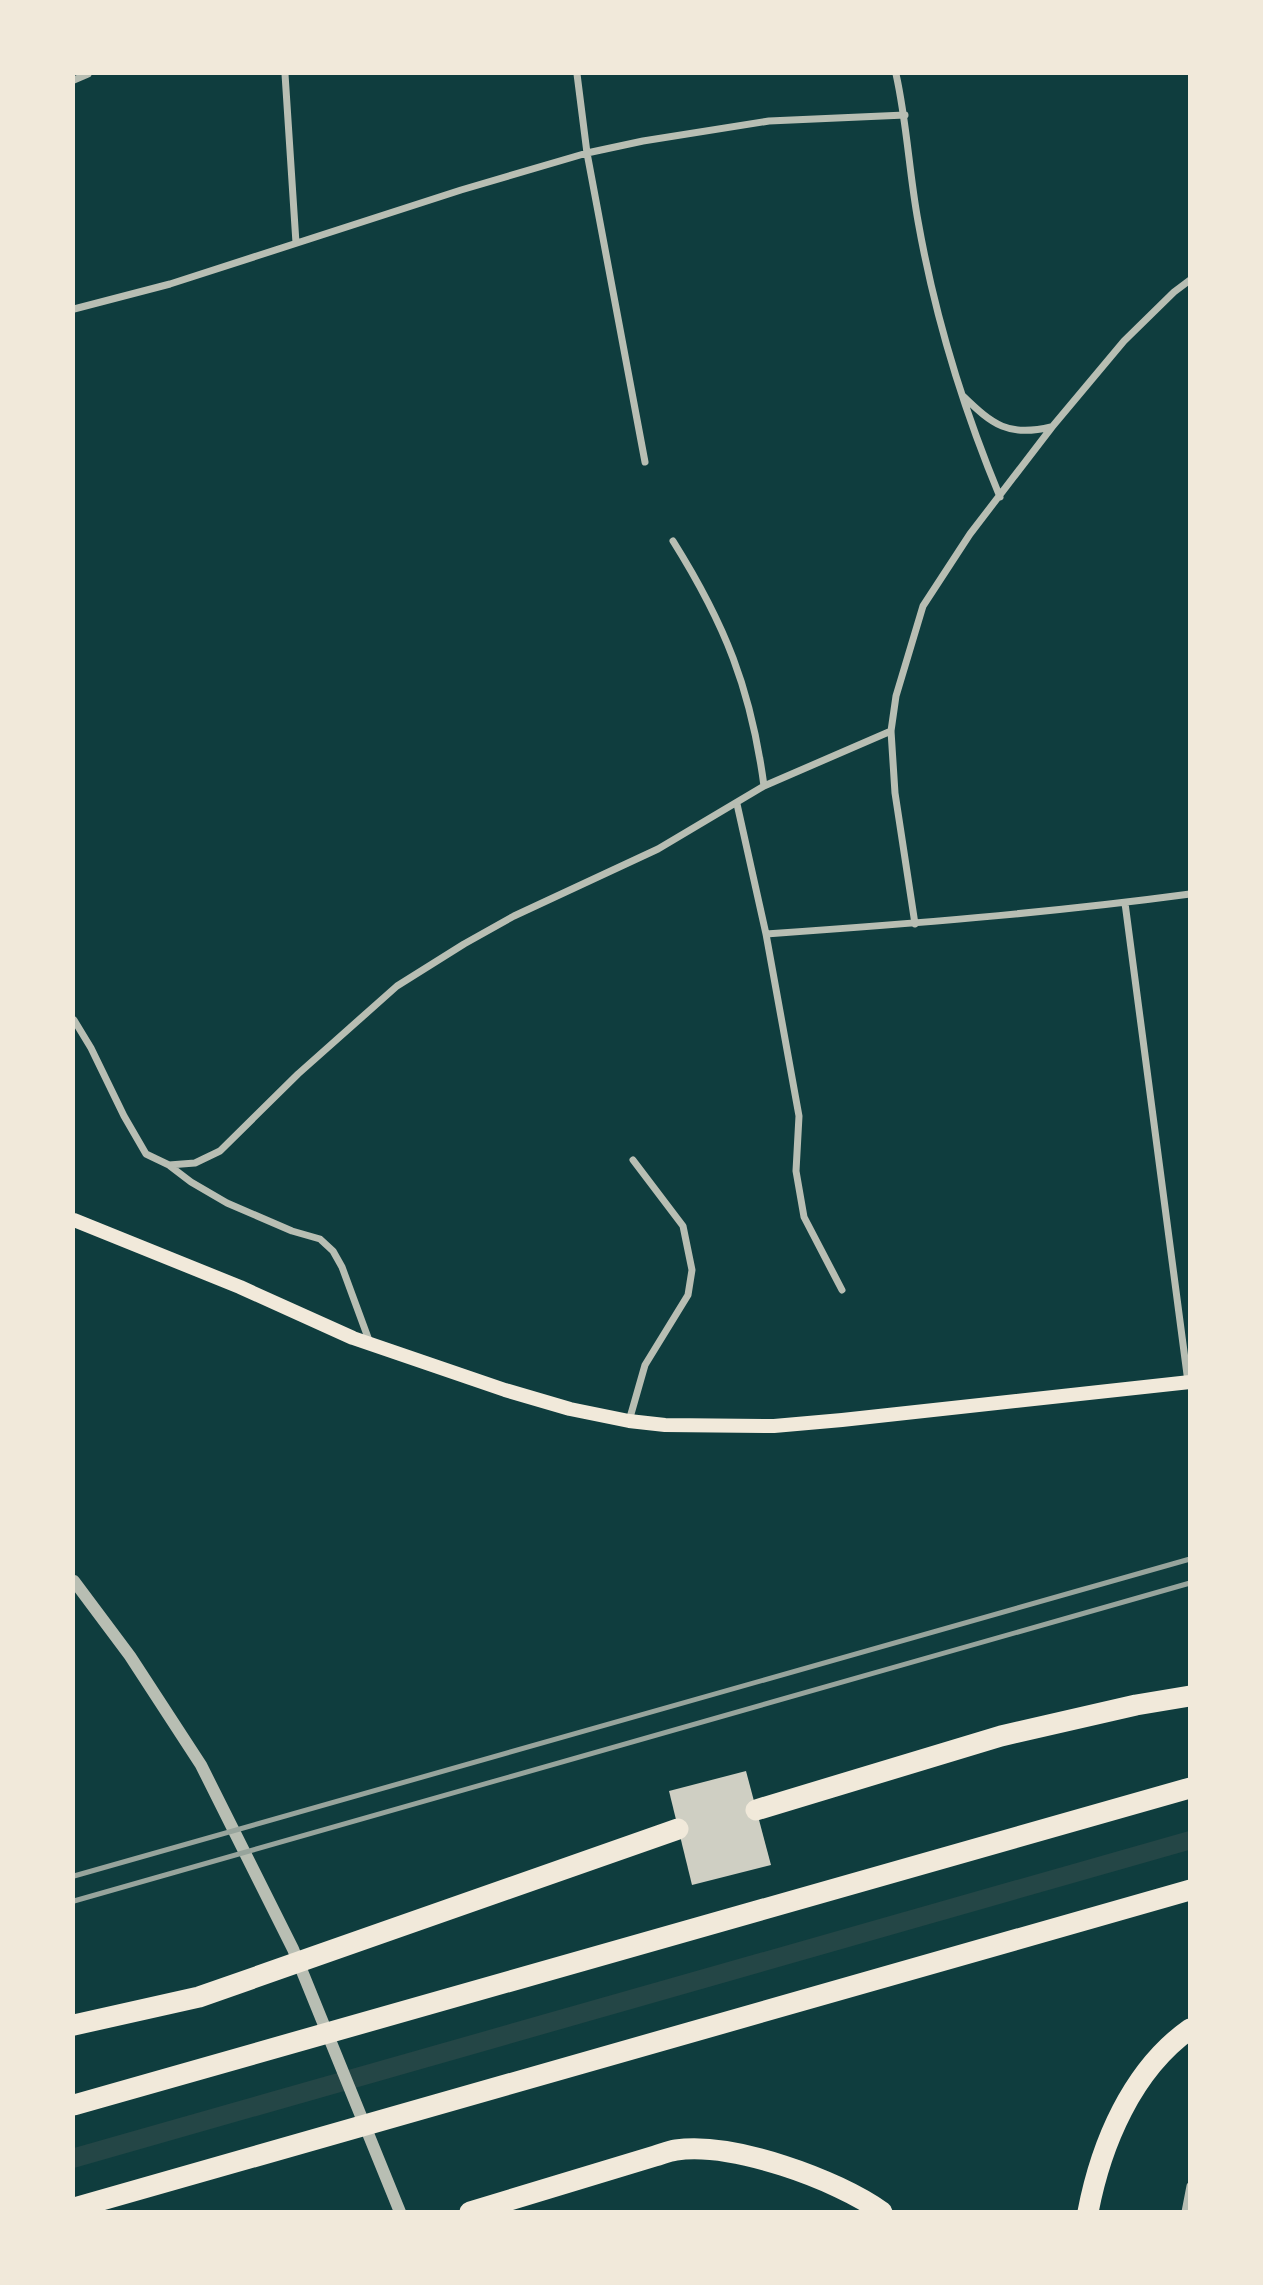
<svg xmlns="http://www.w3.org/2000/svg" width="1263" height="2285" font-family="'DM Sans',sans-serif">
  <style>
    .green { fill: #244646 }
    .building { fill: #cfcfc3 }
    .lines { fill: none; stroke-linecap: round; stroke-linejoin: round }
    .minor { stroke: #b8beb3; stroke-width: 7 }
    .tertiary { stroke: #b8beb3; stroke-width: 12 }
    .secondary { stroke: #f1e9da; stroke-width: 14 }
    .motorway { stroke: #f1e9da; stroke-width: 21 }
    .rail { stroke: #97a49c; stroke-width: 5 }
  </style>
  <rect width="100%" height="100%" fill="#0f3d3e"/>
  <path class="green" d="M1189,1831V1850L74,2168V2148Z"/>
  <path class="building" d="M746,1771L771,1865L692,1885L669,1791Z"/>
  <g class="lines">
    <path class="minor" d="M285,74L296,243
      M577,74L587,153L645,462
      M896,74C907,123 909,172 918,221C935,317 963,408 1000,497
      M74,80L88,74
      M74,309L170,284L461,190L587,153L643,141L769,121L905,115
      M963,396C993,425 1008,437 1051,427
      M673,541C725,624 751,689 764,786
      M737,804L766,934L799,1116L796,1171L804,1217L842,1290
      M1125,903L1188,1382
      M915,924L895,793L891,731L896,696L923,606L970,534L1052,427L1124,341L1174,292L1190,280
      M766,934C908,924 1049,913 1190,894
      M74,1020L91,1048L124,1116L146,1154L169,1165L195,1163L220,1151L298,1074L397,986L464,944L514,916L658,849L764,786L891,731
      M170,1166L191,1182L227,1203L292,1231L320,1239L333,1251L342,1267L370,1343
      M629,1421L645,1365L688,1295L692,1270L683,1226L633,1160
      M1185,2212L1190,2186"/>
    <path class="tertiary" d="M74,1581L130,1656L201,1765L293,1949L400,2212"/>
    <path class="secondary" d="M74,1220L240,1287L353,1338L505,1390L570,1409L629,1421L665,1425L774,1426L842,1420L1190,1382"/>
    <path class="motorway" d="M756,1810L1001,1736L1136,1705L1190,1696
      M74,2025L199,1997L678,1829
      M74,2105L1190,1788
      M74,2208L1190,1890
      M470,2212L655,2156C662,2154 669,2151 676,2150C733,2142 836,2179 882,2212
      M1088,2212C1101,2144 1132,2070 1190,2029"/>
    <path class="rail" d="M74,1876L1190,1559
      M74,1901L1190,1583"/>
  </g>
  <rect width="1263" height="2285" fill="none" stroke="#f1e9da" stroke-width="150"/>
</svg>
